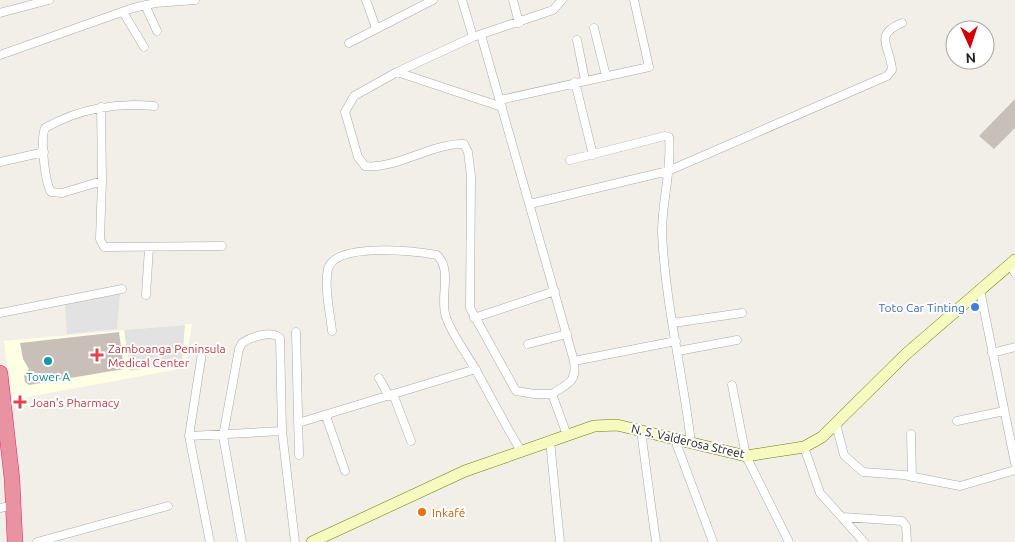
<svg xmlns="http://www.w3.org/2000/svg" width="1015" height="542" font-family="Ubuntu,sans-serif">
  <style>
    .education { fill: #ffffe5 }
    .parking { fill: #e2e2e2 }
    .building { fill: #c7bfb8 }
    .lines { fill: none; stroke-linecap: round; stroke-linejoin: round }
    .street-casing { stroke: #a9a9a9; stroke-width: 9 }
    .secondary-casing { stroke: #707d05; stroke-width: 12 }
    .highway-casing { stroke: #dc2a67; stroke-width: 16 }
    .street { stroke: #fff; stroke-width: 8 }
    .secondary { stroke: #f7fabf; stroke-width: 11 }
    .highway { stroke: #e892a2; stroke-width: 15 }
    .shop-dot { fill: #3f7fe0; stroke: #fff; stroke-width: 2 }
    .health-dot { fill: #e0444e; stroke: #fff; stroke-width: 2 }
    .culture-dot { fill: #0f9aa8; stroke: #fff; stroke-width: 2 }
    .food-dot { fill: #e8710a; stroke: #fff; stroke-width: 2 }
    .labels { text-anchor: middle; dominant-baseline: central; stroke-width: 4; stroke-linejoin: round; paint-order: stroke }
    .shop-label { font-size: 12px; fill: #366cbe; stroke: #fff; text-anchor: end }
    .health-label { font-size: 12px; fill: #be3a42; stroke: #fff; text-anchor: start }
    .culture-label { font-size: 12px; fill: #0d838f; stroke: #fff }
    .street-label { font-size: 12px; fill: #222; stroke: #fff }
    .food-label { font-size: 12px; fill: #c56008; stroke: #fff; text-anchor: start }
  </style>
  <rect width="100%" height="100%" fill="#f2efe9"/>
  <path class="education" d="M192,324L185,368L11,400L4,341Z"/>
  <path class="parking" d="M120,294L117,329L67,334L65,304Z
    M185,325L182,362L130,371L124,330Z"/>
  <path class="building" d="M1015,99V128L994,149L979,136Z
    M119,332L124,369L29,385L25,382L24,375L29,369L23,359L20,343Z"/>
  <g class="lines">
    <g class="street-casing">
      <path id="street" d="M366,0L376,28
        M462,0L473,37
        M513,0L519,23
        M145,5L157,31
        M123,12L144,47
        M0,13L49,0
        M594,28L606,76
        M481,35L574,361C577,383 568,383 552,394L567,435
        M577,40L585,80
        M349,43L433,0
        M0,55L133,8L155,3L195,0
        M397,72L502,107
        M575,82L593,155
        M500,100L649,67L634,0
        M101,107L102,181L100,239L104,247L222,246
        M570,160L665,136L669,137C672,169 662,201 662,232C665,303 683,373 691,443
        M0,162L44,152
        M102,181L62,193L51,192C45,182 40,139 45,128C78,109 117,102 154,106
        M530,204L668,171L887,76L892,70C891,47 872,35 902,23
        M1010,264L1015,273
        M980,290L1015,463
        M146,295L149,248
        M0,313L122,289
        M474,318L555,291
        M673,323L742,313
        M332,331C330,312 324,287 328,269C335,242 415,251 437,255C453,271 439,297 446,317C452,335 465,351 474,367C490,395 504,423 521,451
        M296,332L299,455
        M528,344L567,334
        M678,351L737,340
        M202,353L189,436L210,542
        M992,353L1015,347
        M574,361L676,341
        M379,378L389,396
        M732,385L746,456L789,542
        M393,394L411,441
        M552,394H535L516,391L470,308L471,176L468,152L464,144C432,143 394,170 365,166L358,157L345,112L354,96L397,72L473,37L553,10L562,0
        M326,416L345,471
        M957,421L1004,411
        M298,423L476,369
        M836,424L844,455L863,472L904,475L960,486L1015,470
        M641,431L656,542
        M911,434L912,477
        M189,436L282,431
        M675,440L713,542
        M550,441L560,542
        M804,447L820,493L864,542
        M0,508L14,505
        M843,517L902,521L906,526L907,542
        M37,542L168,506
        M242,542L223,436L239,349L242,343C251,337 271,330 280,338L282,431L295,542"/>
    </g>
    <g class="secondary-casing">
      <path id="secondary" d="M312,542L465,471L594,426L617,425L746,456L804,447L822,437L906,354L1015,260"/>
    </g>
    <g class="highway-casing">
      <path id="highway" d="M0,373L12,479L15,542"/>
    </g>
    <use href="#street" class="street"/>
    <use href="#secondary" class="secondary"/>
    <use href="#highway" class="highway"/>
  </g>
  <circle class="shop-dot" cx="975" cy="307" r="5"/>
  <g class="health-dot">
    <path d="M94.5 347.5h5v5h5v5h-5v5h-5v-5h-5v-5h5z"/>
    <path d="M17.5 394.5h5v5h5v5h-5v5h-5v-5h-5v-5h5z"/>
  </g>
  <circle class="culture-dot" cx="48" cy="361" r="5"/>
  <circle class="food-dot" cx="422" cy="512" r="5"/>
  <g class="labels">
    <g class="shop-label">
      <text x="965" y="307">Toto Car Tinting</text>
    </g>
    <g class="health-label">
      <text x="108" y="348">Zamboanga Peninsula<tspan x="108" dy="14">Medical Center</tspan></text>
      <text x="30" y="402">Joan's Pharmacy</text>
    </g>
    <g class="culture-label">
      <text x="48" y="376">Tower A</text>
    </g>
    <g class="street-label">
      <text transform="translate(688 441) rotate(13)">N. S. Valderosa Street</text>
    </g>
    <g class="food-label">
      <text x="432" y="512">Inkafé</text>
    </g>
  </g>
  <g transform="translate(970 45) rotate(177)"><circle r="24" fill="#ffffff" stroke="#a7a7a7"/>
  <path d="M0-4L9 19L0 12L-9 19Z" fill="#d40000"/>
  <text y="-8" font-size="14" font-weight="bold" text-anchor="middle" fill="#222222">N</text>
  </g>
</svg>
